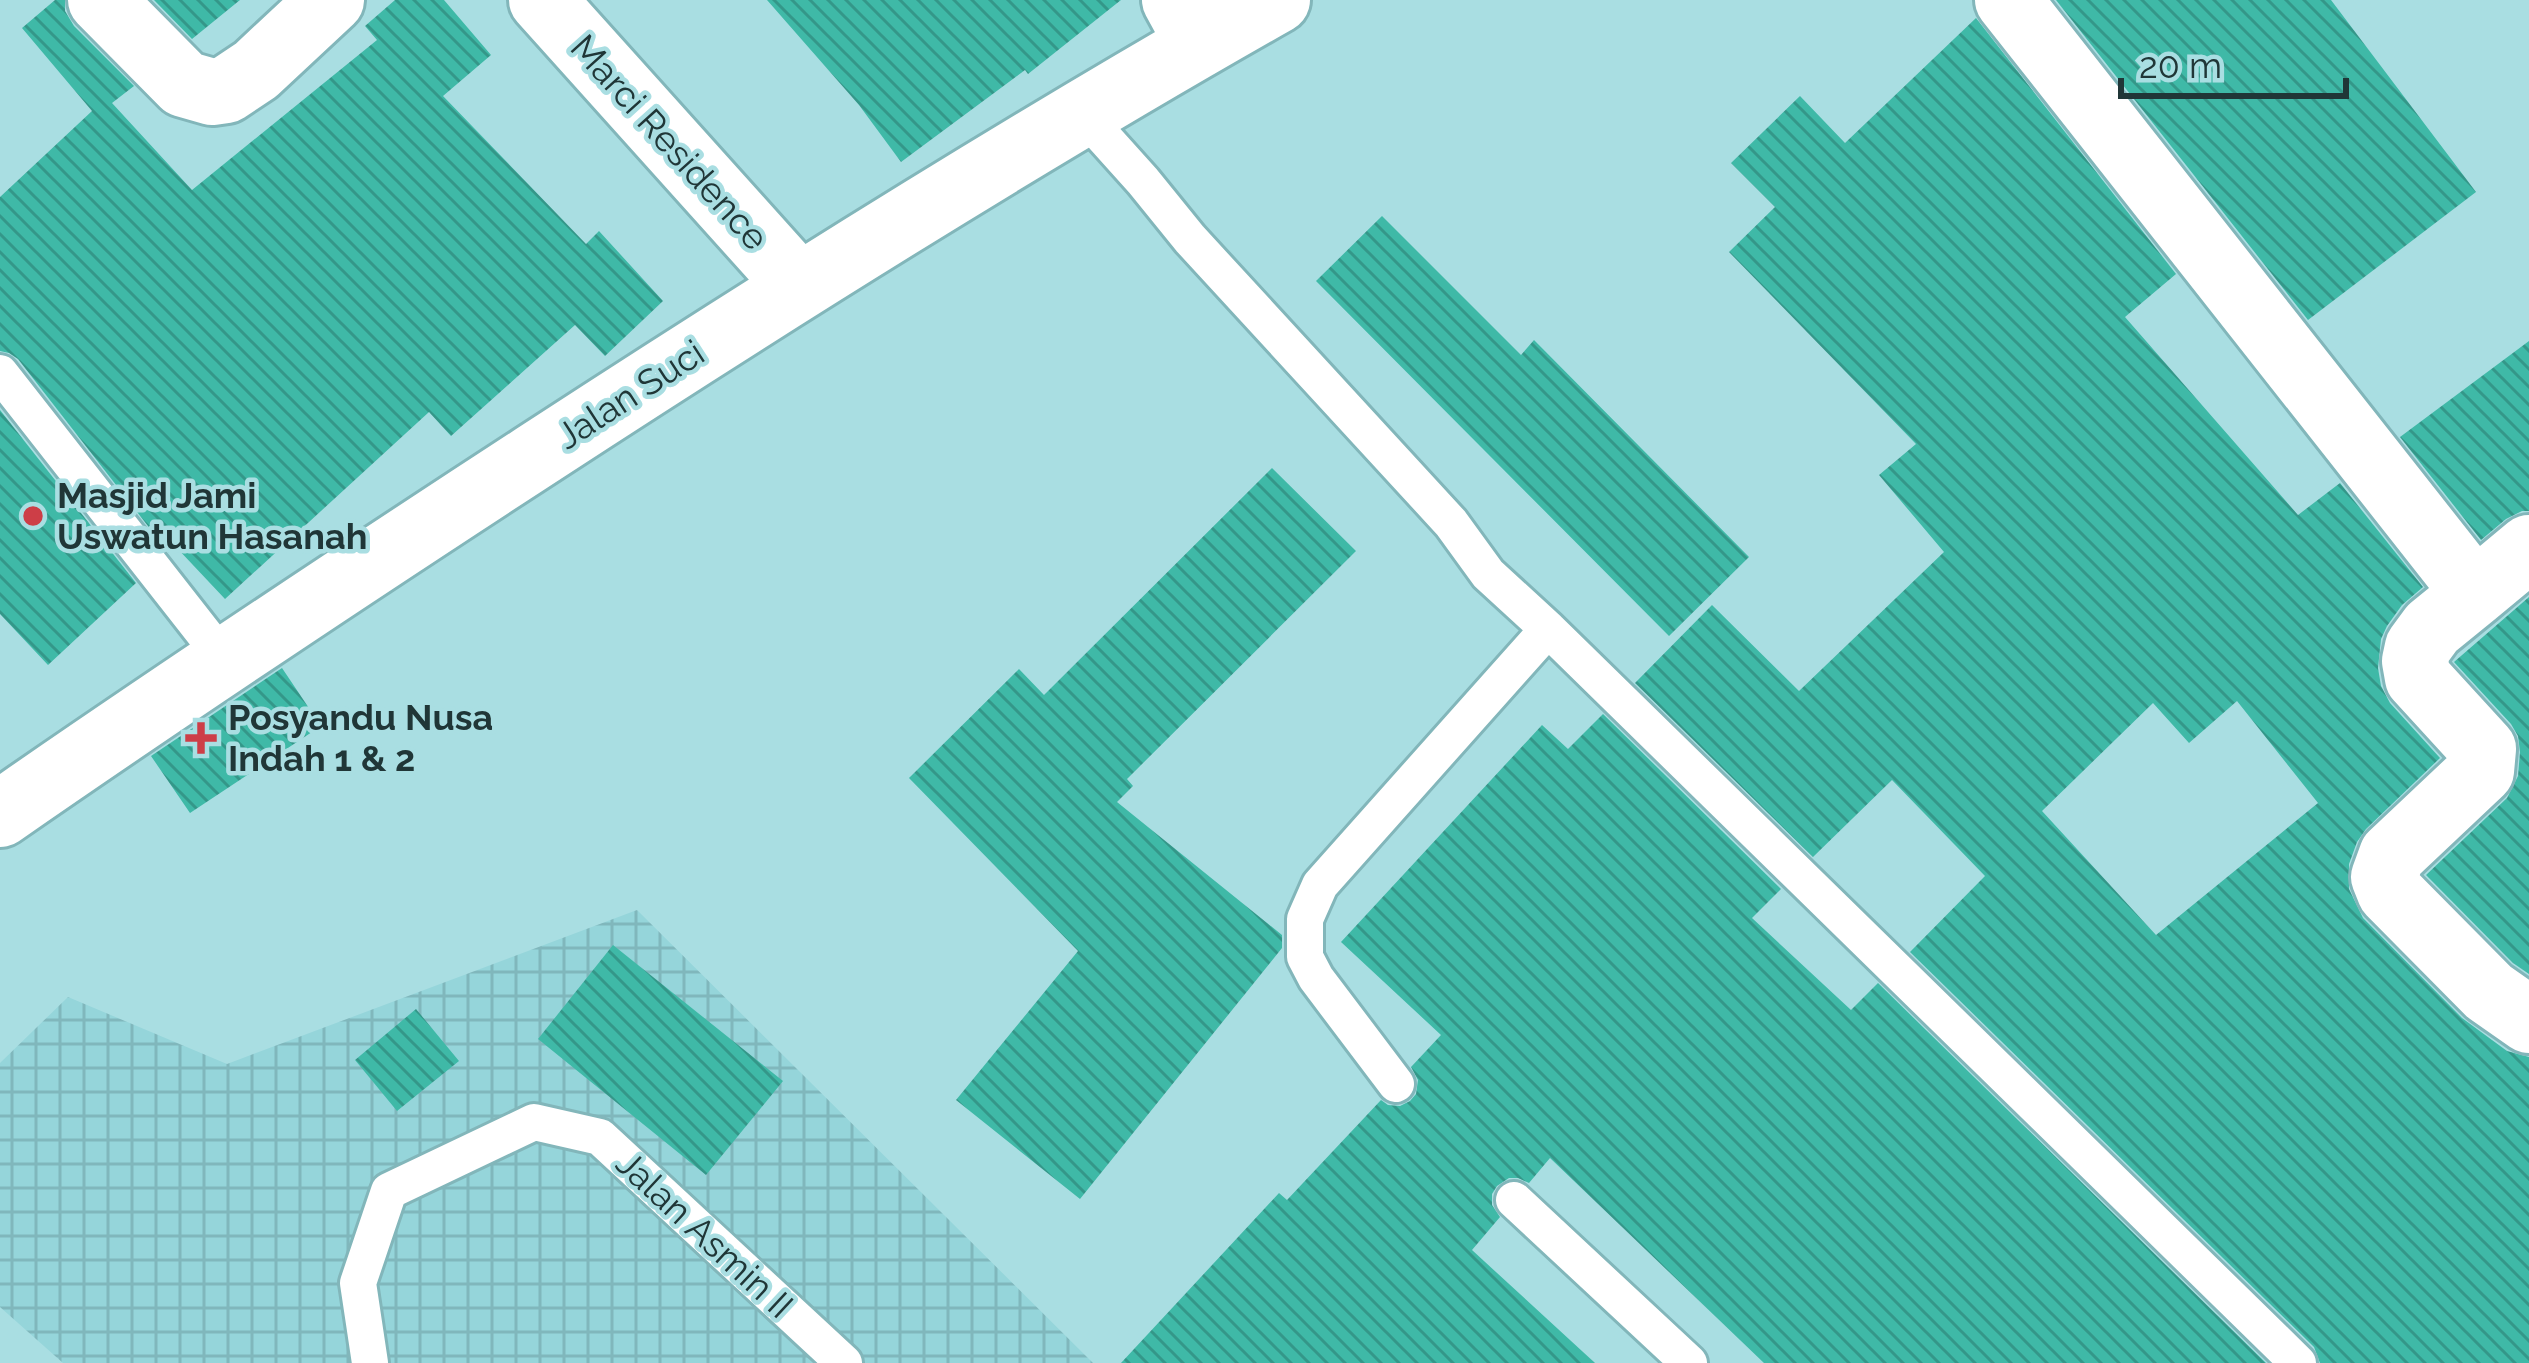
<svg xmlns="http://www.w3.org/2000/svg" width="2529" height="1363" font-family="Raleway,sans-serif">
  <style>
    .industrial { fill: url(#industrial-grid) }
    .building { fill: url(#building-back-hatch); fill-rule: evenodd }
    .lines { fill: none; stroke-linecap: round; stroke-linejoin: round }
    .service-casing { stroke: #82b6ba; stroke-width: 42 }
    .minor-casing { stroke: #82b6ba; stroke-width: 72 }
    .tertiary-casing { stroke: #82b6ba; stroke-width: 72 }
    .service { stroke: #fff; stroke-width: 36 }
    .minor { stroke: #fff; stroke-width: 66 }
    .tertiary { stroke: #fff; stroke-width: 66 }
    .poi-dot { fill: #cd3e47; stroke: #a9dee2; stroke-width: 4.5 }
    .labels { text-anchor: middle; dominant-baseline: central; stroke-width: 9; stroke-linejoin: round; paint-order: stroke }
    .street-label { font-size: 36px; fill: #203637; stroke: #a9dee2 }
    .poi-label { font-size: 36px; font-weight: bold; fill: #203637; stroke: #a9dee2; text-anchor: start }
  </style>
  <defs>
    <pattern id="industrial-grid" width="8" height="8" patternUnits="userSpaceOnUse" patternTransform="scale(3)"><rect width="8" height="8" fill="#95d5da"/><path d="M0 4h8M4 0v8" fill="none" stroke="#80b7bc"/></pattern>
    <pattern id="building-back-hatch" width="6" height="6" patternUnits="userSpaceOnUse" patternTransform="scale(3)"><rect width="6" height="6" fill="#3fb9a7"/><path d="M-1 5l2 2M0 0l6 6M5-1l2 2" fill="none" stroke="#349789"/></pattern>
  </defs>
  <rect width="100%" height="100%" fill="#a9dee2"/>
  <path class="industrial" d="M637,910L1093,1363H63L0,1307V1063L68,997L227,1064Z"/>
  <path class="building" d="M55,0H65V11L74,26L134,86L112,103L192,190L377,40L365,26L395,0H444L491,55L443,96L586,244L599,231L663,301L605,356L575,325L451,436L429,412L225,599L176,547L169,553L18,359L9,353L0,351V197L92,111L22,28Z
    M154,0H240L192,39Z
    M767,0H1121L1028,74L1025,70L901,162L859,105Z
    M2056,0H2331L2476,192L2308,320Z
    M1976,18L2176,274L2125,317L2298,515L2340,483L2423,587L2402,605L2387,626L2381,639L2378,668L2381,686L2390,703L2440,758L2366,829L2357,842L2349,864V889L2363,918L2462,1018L2507,1051L2529,1057V1363H2320L2314,1347L1910,952L1985,876L1892,780L1813,857L1635,683L1712,605L1799,691L1944,552L1879,475L1916,444L1729,252L1775,207L1731,163L1800,96L1845,143ZM2237,701L2318,803L2156,935L2042,811L2153,703L2189,743Z
    M1382,216L1521,355L1534,340L1749,557L1669,636L1316,281Z
    M2529,341V511H2522L2506,519L2481,540L2400,437Z
    M0,410L136,583L48,665L0,614Z
    M1272,468L1356,551L1127,779L1133,786L1117,802L1282,935V948L1080,1199L956,1100L1078,951L909,778L1019,669L1044,695Z
    M2529,597V974L2513,963L2426,875L2507,798L2518,776L2520,752L2518,736L2511,724L2454,662Z
    M282,668L321,726L190,813L151,756Z
    M1603,714L1781,889L1752,918L1851,1010L1878,983L2266,1363H1764L1550,1158L1529,1183L1518,1178H1509L1497,1186L1492,1194V1205L1500,1217L1472,1250L1595,1363H1121L1279,1193L1287,1200L1381,1100L1388,1105L1400,1106L1410,1101L1416,1094L1418,1080L1411,1067L1441,1035L1341,942L1542,725L1568,749Z
    M613,945L783,1081L706,1175L538,1039Z
    M416,1009L459,1061L397,1111L355,1060Z"/>
  <g class="lines">
    <g class="service-casing">
      <path id="service" d="M1081,112L1143,181L1190,239L1451,523L1488,574L1548,629L2298,1363
        M0,373L224,659
        M1396,1084L1316,978L1305,957V919L1320,885L1548,629
        M1514,1200L1689,1363
        M370,1363L358,1283L389,1191L534,1122L600,1137L844,1363"/>
    </g>
    <g class="minor-casing">
      <path id="minor" d="M101,0L184,84L212,92L226,90L256,70L331,0
        M542,0L798,285
        M1175,0L1199,44
        M2008,0L2475,593L2529,548
        M2475,593L2432,628L2418,647L2415,661L2418,678L2483,749L2481,771L2392,855L2384,877L2390,892L2489,992L2529,1020"/>
    </g>
    <g class="tertiary-casing">
      <path id="tertiary" d="M0,814C179,690 360,570 543,451C784,294 1026,142 1277,0"/>
    </g>
    <use href="#service" class="service"/>
    <use href="#minor" class="minor"/>
    <use href="#tertiary" class="tertiary"/>
  </g>
  <g class="poi-dot">
    <circle cx="33" cy="516" r="12"/>
    <path d="M195 720h12v12h12v12h-12v12h-12v-12h-12v-12h12z"/>
  </g>
  <g class="labels">
    <g class="street-label">
      <text transform="translate(670 142) rotate(48)">Marci Residence</text>
      <text transform="translate(630 394) rotate(-33)">Jalan Suci</text>
      <text transform="translate(705 1234) rotate(43)">Jalan Asmin II</text>
    </g>
    <g class="poi-label">
      <text x="57" y="495">Masjid Jami<tspan x="57" dy="41">Uswatun Hasanah</tspan></text>
      <text x="228" y="717">Posyandu Nusa<tspan x="228" dy="41">Indah 1 &amp; 2</tspan></text>
    </g>
  </g>
  <path d="M2121 78v18h225v-18" fill="none" stroke="#203637" stroke-width="6"/>
  <text x="2139" y="78" font-size="36" fill="#203637" stroke="#a9dee2" stroke-width="9" paint-order="stroke">20 m</text>
</svg>
